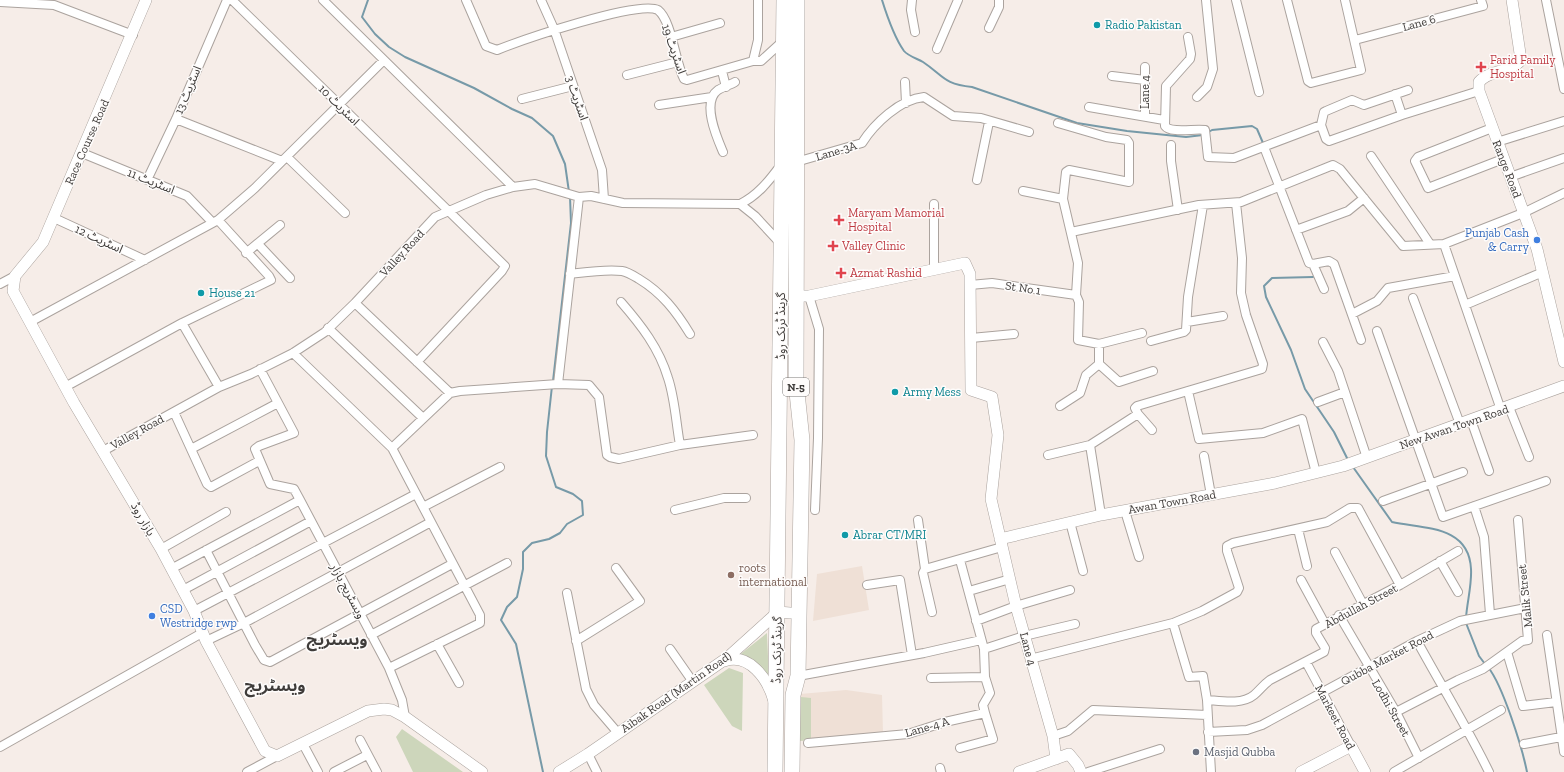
<svg xmlns="http://www.w3.org/2000/svg" width="1564" height="772" font-family="'Zilla Slab','Noto Sans Arabic',serif">
  <style>
    .built { fill: #efe0d6 }
    .green { fill: #cdd6bb }
    .lines { fill: none; stroke-linecap: round; stroke-linejoin: round }
    .stream { stroke: #779aa8; stroke-width: 2 }
    .street-casing { stroke: #aba39e; stroke-width: 10 }
    .secondary-casing { stroke: #aba39e; stroke-width: 12 }
    .highway-casing { stroke: #aba39e; stroke-width: 16 }
    .street { stroke: #fff; stroke-width: 8 }
    .secondary { stroke: #fff; stroke-width: 11 }
    .highway { stroke: #fff; stroke-width: 15 }
    .culture-dot { fill: #0f9aa8; stroke: #fefcfb; stroke-width: 1.5 }
    .health-dot { fill: #e0444e; stroke: #fefcfb; stroke-width: 1.5 }
    .shop-dot { fill: #3f7fe0; stroke: #fefcfb; stroke-width: 1.5 }
    .education-dot { fill: #8d6e63; stroke: #fefcfb; stroke-width: 1.5 }
    .worship-dot { fill: #6b7280; stroke: #fefcfb; stroke-width: 1.5 }
    .labels { text-anchor: middle; dominant-baseline: central; stroke-width: 3; stroke-linejoin: round; paint-order: stroke }
    .shield { fill: #fefcfb; stroke: #787674; stroke-width: 1 }
    .shield-label { font-size: 11px; font-weight: bold; fill: #3f3c3a }
    .street-label { font-size: 12px; fill: #3f3c3a; stroke: #fefcfb }
    .culture-label { font-size: 12px; fill: #0d838f; stroke: #fefcfb; text-anchor: start }
    .health-label { font-size: 12px; fill: #be3a42; stroke: #fefcfb; text-anchor: start }
    .shop-label { font-size: 12px; fill: #366cbe; stroke: #fefcfb; text-anchor: end }
    .education-label { font-size: 12px; fill: #785e54; stroke: #fefcfb; text-anchor: start }
    .worship-label { font-size: 12px; fill: #5b616d; stroke: #fefcfb; text-anchor: start }
    .district-label { font-size: 16px; font-weight: bold; fill: #3f3c3a; stroke: #fefcfb }
  </style>
  <rect width="100%" height="100%" fill="#f6ede8"/>
  <path class="built" d="M862,566L869,610L813,621L817,574Z
    M846,690L882,695L883,733L799,741L800,694Z"/>
  <path class="green" d="M767,633L769,680L738,656Z
    M729,668L743,673L742,731L732,726L704,685Z
    M801,697L811,698V740L799,741Z
    M402,729L463,772H413L396,737Z"/>
  <g class="lines">
    <path class="stream" d="M368,0L362,17L375,34L389,47L405,57L474,88L512,109L532,118L553,136L565,164L569,192
      M882,0C887,16 894,37 904,51C908,56 918,59 923,62C944,76 943,84 972,87L1077,123L1127,131L1186,137L1203,135
      M1207,133L1212,130L1252,126L1257,129L1263,143
      M1313,277L1272,278L1264,286L1266,297L1291,350L1305,389L1334,432L1348,460
      M553,381L571,223L570,197
      M1353,467L1392,522C1424,529 1469,525 1471,569C1472,585 1467,602 1466,618
      M1466,623L1479,656L1485,664
      M1488,667C1503,686 1522,747 1527,772
      M543,772L516,644L501,620L507,607L517,597L523,569V552L532,543L549,539L560,533L567,524L583,515L582,501L573,494L556,487L546,456L547,432L552,386"/>
    <g class="street-casing">
      <path id="street" d="M232,0L505,266L502,271L417,362
        M323,0L513,187
        M466,0L486,46L497,50C522,40 638,0 658,10C672,21 675,62 684,79L687,80L753,61
        M541,0L554,29L602,170L604,199
        M758,0V40L753,61H761L783,41
        M912,0L911,10L915,32
        M1236,0L1259,92
        M1287,0L1308,81L1311,83L1361,70L1345,0
        M1546,0L1564,89
        M0,2L54,5L133,35
        M989,28L999,7V0
        M671,37L720,23
        M1188,37L1191,54L1190,59L1166,86L1165,126C1171,134 1196,128 1205,130L1208,157L1234,158L1321,125
        M1355,40L1483,6L1481,0
        M937,49L958,0
        M722,71L726,87
        M627,75L678,62
        M1112,76L1145,80
        M905,82L906,103
        M1408,90L1364,105L1352,100L1326,111L1324,112L1321,125L1326,139L1329,141L1402,115L1479,91
        M1395,94L1402,115
        M1197,97L1207,87L1213,69L1206,0
        M522,99L573,86
        M659,105L712,97
        M1089,107L1164,120
        M1145,116V67
        M176,119L282,161
        M1058,123L1106,137L1127,140L1129,143V182L1069,170L1066,172L1063,199L1078,263L1076,295L1079,302L1078,340L1099,344L1142,333
        M1492,128L1418,157L1415,161L1428,188L1503,159
        M1497,142L1564,121
        M1171,145V161L1178,210
        M1264,147L1309,263L1313,264L1324,289
        M723,152C717,138 701,102 718,90C723,87 730,85 735,82
        M82,153L187,196L212,222
        M1371,156L1430,244
        M287,157L345,213
        M796,162L862,143C874,124 900,99 924,97L953,116L981,118L1029,132
        M1510,177L1564,158
        M147,180L176,119L227,0
        M977,180L989,122
        M1023,191L1063,199
        M740,204L755,216L781,244
        M934,204V269
        M54,218L145,260
        M1296,230L1348,211L1364,198
        M1071,232L1199,205L1241,202L1333,165L1340,169L1403,246L1444,244L1523,213L1564,193
        M258,244L290,278
        M1444,244L1501,410
        M246,253L280,225
        M1313,264L1329,261L1334,264L1361,340
        M570,274C587,272 605,269 622,271C628,272 634,276 639,279C662,293 676,311 690,334
        M0,284L15,276
        M970,285L992,283L1076,295
        M809,296L819,329L818,438L815,510
        M1413,298L1460,424
        M621,302C641,325 659,348 668,378C675,399 676,423 680,445
        M355,303L450,393
        M1465,305L1543,272
        M1352,314L1377,301L1388,288L1455,276
        M30,322L218,220L255,188L384,60
        M1187,322L1223,316
        M182,323L219,387
        M328,328L423,418
        M1377,331L1443,517L1546,481
        M971,338L1014,334
        M1151,341L1184,332L1186,330L1188,297L1203,205
        M1323,342L1338,371L1367,458
        M293,353L392,448L480,615V623L389,668
        M1099,364L1119,382L1153,371
        M260,369L294,433L259,446L255,449L270,484L294,489L300,500L389,668L402,700L405,717
        M558,384L579,197
        M65,387L182,323L271,280L269,276L218,220
        M1188,391L1199,439L1263,433L1302,419L1316,473
        M1318,402L1345,392
        M1060,406L1080,393L1086,375L1099,364V344
        M1509,407L1529,457
        M174,412L207,484L211,487L259,461
        M1138,414L1152,430
        M1471,420L1489,471
        M392,448L450,393L460,391L558,384L589,385L599,397L607,455L610,457L619,459L680,445L753,435
        M191,449L278,403
        M103,451L219,387L251,374L293,353L325,332L355,303L435,217L486,195L513,187L535,184L579,197L591,196L623,203L740,204C757,196 769,181 780,166
        M1048,455L1090,445
        M1204,456L1211,495
        M1383,501L1463,472
        M1474,506L1484,537L1490,614
        M423,507L500,467
        M675,510L724,498H746
        M1125,511L1139,557
        M1101,515L1090,445L1138,414L1135,408L1137,406L1262,369L1263,364L1246,315L1241,293L1242,258L1236,203
        M918,520L925,569L923,573L932,612
        M1070,522L1083,571
        M1298,529L1307,566
        M161,549L226,512
        M206,550L255,645L264,660L270,662L452,564
        M1335,552L1363,604
        M960,560L984,649L985,677L990,693L983,705L985,713
        M1440,561L1458,592
        M171,569L300,500
        M925,569L1002,547
        M1301,580L1325,624
        M867,585L900,580L912,655
        M183,590L311,521
        M969,591L1010,579
        M567,593L586,689L594,705L618,733
        M194,611L416,494
        M1339,615L1396,712L1419,758
        M976,621L1016,606L1070,590
        M1173,623L1189,677L1203,676L1207,700L1211,772
        M371,635L507,563
        M1547,635L1564,752
        M206,641L244,623L431,522
        M576,641L640,601L616,568
        M1417,641C1441,685 1467,727 1489,772
        M437,644L459,683
        M670,649L693,682
        M984,649L1024,636L1075,624
        M1507,652L1523,706L1556,702
        M1030,659L1173,623L1202,611L1237,592L1239,588L1227,551V546L1233,543L1327,522L1350,508H1358L1400,585
        M1306,662L1351,746
        M798,676L924,653L981,640
        M931,678L985,677
        M1207,700C1221,701 1242,705 1254,695C1260,690 1263,685 1270,680L1324,652L1325,648L1316,633V629L1400,585L1458,551
        M1396,712L1458,680L1483,669L1522,641L1528,640L1518,520
        M1208,732L1247,730L1262,725L1417,641L1460,621L1526,608
        M1053,736L1068,731L1093,710L1207,715
        M360,740L377,772
        M808,743L908,734L945,722L985,713L993,739L960,748
        M303,744L318,772
        M1524,744L1561,737
        M0,747L202,633
        M588,754L597,772
        M940,768L941,772
        M247,772L277,756
        M334,772L367,755
        M1088,772L1160,749
        M1394,772L1501,710"/>
    </g>
    <g class="secondary-casing">
      <path id="secondary" d="M146,0L43,242L15,276L13,291L74,403L161,549L194,611L206,641L265,751L277,756L368,711L384,709L392,710L405,717L482,772
        M1512,0L1521,60C1511,73 1490,69 1479,82V91L1537,249L1564,362
        M795,296H809L965,263L970,274L971,390L992,397L998,435L991,499L1016,606L1053,736L1056,759
        M1000,539L1101,515L1275,483L1343,466L1564,386
        M724,661C749,652 768,679 774,701
        M559,772L588,754L727,658L778,612L790,613
        M1019,772L1069,754L1078,765L1081,772
        M1301,772L1351,746L1365,772"/>
    </g>
    <g class="highway-casing">
      <path id="highway" d="M775,772L784,0
        M792,772L793,695L798,676L802,440L796,383L797,0"/>
    </g>
    <use href="#street" class="street"/>
    <use href="#secondary" class="secondary"/>
    <use href="#highway" class="highway"/>
  </g>
  <g class="culture-dot">
    <circle cx="1097" cy="25" r="4"/>
    <circle cx="201" cy="293" r="4"/>
    <circle cx="895" cy="392" r="4"/>
    <circle cx="845" cy="535" r="4"/>
  </g>
  <g class="health-dot">
    <path d="M1479 61h4v4h4v4h-4v4h-4v-4h-4v-4h4z"/>
    <path d="M837 214h4v4h4v4h-4v4h-4v-4h-4v-4h4z"/>
    <path d="M831 240h4v4h4v4h-4v4h-4v-4h-4v-4h4z"/>
    <path d="M839 267h4v4h4v4h-4v4h-4v-4h-4v-4h4z"/>
  </g>
  <g class="shop-dot">
    <circle cx="1537" cy="240" r="4"/>
    <circle cx="152" cy="616" r="4"/>
  </g>
  <circle class="education-dot" cx="731" cy="575" r="4"/>
  <circle class="worship-dot" cx="1196" cy="752" r="4"/>
  <g class="labels">
    <rect class="shield" x="783" y="378" width="26" height="18" rx="3"/>
    <g class="shield-label">
      <text x="796" y="387">N-5</text>
    </g>
    <g class="street-label">
      <text transform="translate(1419 23) rotate(-15)">Lane 6</text>
      <text transform="translate(674 49) rotate(71)">اسٹریٹ 19</text>
      <text transform="translate(188 90) rotate(-67)">اسٹریٹ 13</text>
      <text transform="translate(1145 92) rotate(-90)">Lane 4</text>
      <text transform="translate(577 98) rotate(71)">اسٹریٹ 3</text>
      <text transform="translate(339 105) rotate(45)">اسٹریٹ 10</text>
      <text transform="translate(87 142) rotate(-66)">Race Course Road</text>
      <text transform="translate(836 151) rotate(-17)">Lane-3A</text>
      <text transform="translate(1507 169) rotate(69)">Range Road</text>
      <text transform="translate(151 181) rotate(22)">اسٹریٹ 11</text>
      <text transform="translate(99 239) rotate(25)">اسٹریٹ 12</text>
      <text transform="translate(402 253) rotate(-47)">Valley Road</text>
      <text transform="translate(1023 288) rotate(9)">St No 1</text>
      <text transform="translate(781 326) rotate(-90)">گرینڈ ٹرنک روڈ</text>
      <text transform="translate(1454 427) rotate(-19)">New Awan Town Road</text>
      <text transform="translate(137 432) rotate(-29)">Valley Road</text>
      <text transform="translate(1172 502) rotate(-10)">Awan Town Road</text>
      <text transform="translate(143 519) rotate(60)">بازار روڈ</text>
      <text transform="translate(348 591) rotate(62)">ویسٹریج بازار</text>
      <text transform="translate(1525 596) rotate(-96)">Malik Street</text>
      <text transform="translate(1361 606) rotate(-28)">Abdullah Street</text>
      <text transform="translate(1028 649) rotate(75)">Lane 4</text>
      <text transform="translate(777 650) rotate(-89)">گرینڈ ٹرنک روڈ</text>
      <text transform="translate(1387 658) rotate(-28)">Qubba Market Road</text>
      <text transform="translate(676 692) rotate(-35)">Aibak Road (Martin Road)</text>
      <text transform="translate(1391 708) rotate(60)">Lodhi Street</text>
      <text transform="translate(1335 717) rotate(62)">Markeet Road</text>
      <text transform="translate(927 727) rotate(-16)">Lane-4 A</text>
    </g>
    <g class="culture-label">
      <text x="1105" y="25">Radio Pakistan</text>
      <text x="209" y="293">House 21</text>
      <text x="903" y="392">Army Mess</text>
      <text x="853" y="535">Abrar CT/MRI</text>
    </g>
    <g class="health-label">
      <text x="1490" y="60">Farid Family<tspan x="1490" dy="14">Hospital</tspan></text>
      <text x="848" y="213">Maryam Mamorial<tspan x="848" dy="14">Hospital</tspan></text>
      <text x="842" y="246">Valley Clinic</text>
      <text x="850" y="273">Azmat Rashid</text>
    </g>
    <g class="shop-label">
      <text x="1529" y="233">Punjab Cash<tspan x="1529" dy="14">&amp; Carry</tspan></text>
      <text x="160" y="609" text-anchor="start">CSD<tspan x="160" dy="14">Westridge rwp</tspan></text>
    </g>
    <g class="education-label">
      <text x="739" y="568">roots<tspan x="739" dy="14">international</tspan></text>
    </g>
    <g class="worship-label">
      <text x="1204" y="752">Masjid Qubba</text>
    </g>
    <g class="district-label">
      <text x="337" y="639">ویسٹریج</text>
      <text x="275" y="685">ویسٹریج</text>
    </g>
  </g>
</svg>
